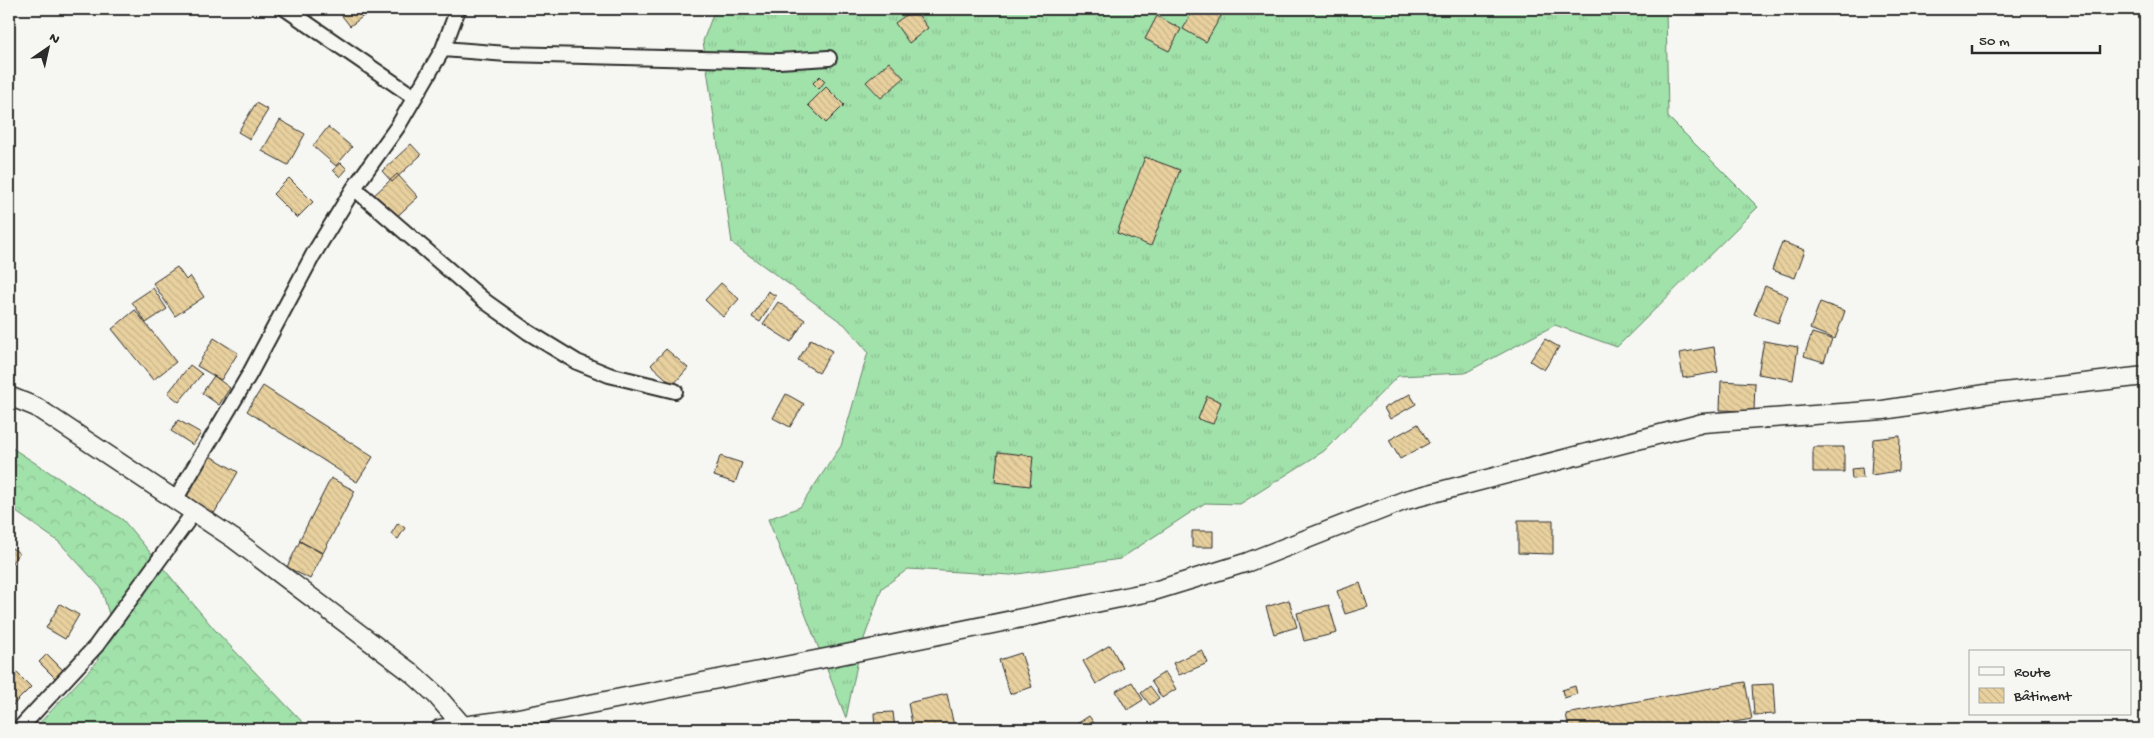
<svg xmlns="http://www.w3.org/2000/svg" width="2154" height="738" font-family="'Gochi Hand',sans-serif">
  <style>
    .grass { fill: url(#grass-tufts); stroke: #66866a }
    .forest { fill: url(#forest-crowns); stroke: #66866a }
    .building { fill: url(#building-back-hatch); stroke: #2b2b2b }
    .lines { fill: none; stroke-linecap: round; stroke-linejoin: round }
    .minor-casing { stroke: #2b2b2b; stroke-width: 18 }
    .tertiary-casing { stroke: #2b2b2b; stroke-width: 21 }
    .minor { stroke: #f6f6f2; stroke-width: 14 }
    .tertiary { stroke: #f6f6f2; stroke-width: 18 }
  </style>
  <defs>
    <pattern id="grass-tufts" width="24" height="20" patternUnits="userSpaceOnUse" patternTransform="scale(1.25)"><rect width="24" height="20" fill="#a1e1aa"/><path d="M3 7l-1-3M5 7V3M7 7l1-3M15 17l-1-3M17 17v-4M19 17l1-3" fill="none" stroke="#8bc192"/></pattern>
    <pattern id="forest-crowns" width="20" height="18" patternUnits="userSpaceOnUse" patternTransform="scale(1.25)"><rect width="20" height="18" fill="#a1e1aa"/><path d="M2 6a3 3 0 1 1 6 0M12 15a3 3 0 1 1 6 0" fill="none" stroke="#8bc192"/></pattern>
    <pattern id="building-back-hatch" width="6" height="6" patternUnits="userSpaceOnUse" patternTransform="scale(1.25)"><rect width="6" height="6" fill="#e9d19f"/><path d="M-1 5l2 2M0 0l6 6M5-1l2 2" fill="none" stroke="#c8b489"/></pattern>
  </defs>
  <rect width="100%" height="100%" fill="#f6f6f2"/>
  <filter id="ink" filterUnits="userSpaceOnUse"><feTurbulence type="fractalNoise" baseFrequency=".02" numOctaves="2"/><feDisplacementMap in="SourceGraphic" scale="10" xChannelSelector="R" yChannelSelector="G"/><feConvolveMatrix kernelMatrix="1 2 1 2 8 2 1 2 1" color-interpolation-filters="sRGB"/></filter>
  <g filter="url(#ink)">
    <path class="grass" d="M715,9H1666L1668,117L1758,207L1617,347L1555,325L1465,373L1398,376L1324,451L1240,504L1205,503L1120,559L1011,575L908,569L882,588L860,650L846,718L768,519L800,507L841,446L868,352L845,325L732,243L703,41Z"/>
    <path class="forest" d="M9,446L123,520L215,630L309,729H34L97,662L109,614L101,588L59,542L9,507Z"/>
    <path class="building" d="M343,9H373L350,26L339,12Z
      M914,9L928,28L909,43L895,23Z
      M1194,9H1212L1222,14L1206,42L1183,29Z
      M1157,16L1181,29L1169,51L1145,39Z
      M889,62L904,78L881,98L866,82Z
      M820,76L825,81L819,89L813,83Z
      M826,87L844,105L826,123L808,105Z
      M256,103L268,110L250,139L238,132Z
      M280,120L305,134L288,165L262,151Z
      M328,127L352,147L336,166L313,146Z
      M411,144L421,155L392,182L382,171Z
      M1145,157L1180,170L1151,246L1117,233Z
      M341,163L347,169L340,177L333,170Z
      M397,174L418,197L393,220L372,197Z
      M289,178L313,202L297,218L273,194Z
      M1782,242L1805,250L1795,278L1772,270Z
      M177,267L186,280L190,276L204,297L175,316L153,283Z
      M721,283L739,299L723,317L705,300Z
      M1765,286L1788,296L1778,323L1754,314Z
      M153,288L167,309L146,323L132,302Z
      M768,291L776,296L760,322L752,317Z
      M778,302L805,320L791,342L763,324Z
      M1820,302L1845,311L1835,339L1810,329Z
      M135,310L176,362L153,380L112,329Z
      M1812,333L1832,339L1824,362L1804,356Z
      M214,338L238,353L221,380L197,366Z
      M811,339L832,351L819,373L798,360Z
      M1545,339L1559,347L1544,370L1530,361Z
      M1764,341L1798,347L1793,380L1758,374Z
      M1714,347L1718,372L1683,378L1679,353Z
      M666,349L688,368L673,385L651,365Z
      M190,365L202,374L179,402L168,393Z
      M214,376L230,388L219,405L202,393Z
      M1721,381L1755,383L1754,411L1720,410Z
      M263,386L373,457L357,482L247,411Z
      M786,394L804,404L790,427L773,418Z
      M1410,394L1416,404L1390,419L1384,408Z
      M1207,396L1221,402L1213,424L1198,419Z
      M178,420L201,433L193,445L171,431Z
      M1418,424L1429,443L1400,459L1389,440Z
      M1900,436L1899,471L1871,475L1873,439Z
      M1813,447H1844V472H1813Z
      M998,452L1033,456L1030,486L995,482Z
      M210,456L238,472L212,517L184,501Z
      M720,456L742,463L735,483L714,476Z
      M1862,468L1863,478L1852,479L1851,469Z
      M331,478L355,491L323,553L299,541Z
      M1518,520H1553V554L1518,553Z
      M398,523L405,528L398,539L391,534Z
      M1192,531H1213V547H1192Z
      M300,541L323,554L310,579L287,567Z
      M9,546L19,553L9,567Z
      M1360,583L1368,607L1345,614L1337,591Z
      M1289,600L1297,627L1274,634L1266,607Z
      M60,604L79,615L65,639L46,628Z
      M1329,605L1337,633L1304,641L1297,613Z
      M1110,645L1123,668L1096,684L1083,661Z
      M1202,650L1208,663L1179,675L1173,663Z
      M1021,653L1032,687L1010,694L999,660Z
      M47,654L64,671L56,679L39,662Z
      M9,665L31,687L12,706L9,703Z
      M1165,672L1176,689L1162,698L1151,681Z
      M1132,682L1143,700L1127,710L1116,691Z
      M1745,682L1752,719L1694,729H1569L1566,714Z
      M1773,684L1775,714L1754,715L1752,685Z
      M1150,686L1159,698L1150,705L1141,693Z
      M1575,686L1577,694L1564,698L1562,690Z
      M947,694L954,726L938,729H913L908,703Z
      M893,712L895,729H875L874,713Z
      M1089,716L1098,729H1074L1072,727Z"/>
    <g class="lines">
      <g class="minor-casing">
        <path id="minor" d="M286,9L414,97
          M443,49L507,54L779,61L829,58
          M354,188L486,302L528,332L577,362L609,375L675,391
          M175,500L249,375L313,255L354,188L398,126L443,49L458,9
          M19,729L96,646L194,512"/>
      </g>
      <g class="tertiary-casing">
        <path id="tertiary" d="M9,396L36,407L234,539L413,674L436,695L462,725
          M440,729L508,720L836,656L1154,591L1248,562L1406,500L1703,423L1883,410L1986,394L2145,376"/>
      </g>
      <use href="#minor" class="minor"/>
      <use href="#tertiary" class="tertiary"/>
    </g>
  </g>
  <rect width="2154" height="738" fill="none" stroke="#f6f6f2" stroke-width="30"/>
  <rect x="15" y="15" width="2124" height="708" fill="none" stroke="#2b2b2b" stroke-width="2" filter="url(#ink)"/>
  <rect x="1969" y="650" width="162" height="65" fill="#f6f6f2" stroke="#a5a5a2"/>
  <rect x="1979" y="667" width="25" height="8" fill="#f6f6f2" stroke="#a5a5a2"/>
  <text x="2014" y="676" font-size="15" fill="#2b2b2b">Route</text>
  <rect x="1979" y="688" width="25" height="15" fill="url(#building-back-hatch)" stroke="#a5a5a2"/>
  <text x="2014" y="700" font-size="15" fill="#2b2b2b">Bâtiment</text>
  <g transform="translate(48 48) rotate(34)" stroke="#f6f6f2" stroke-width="4" paint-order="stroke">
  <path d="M0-4L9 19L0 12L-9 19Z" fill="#2b2b2b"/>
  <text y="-8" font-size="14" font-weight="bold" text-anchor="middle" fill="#2b2b2b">N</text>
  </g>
  <path d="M1972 45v8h128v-8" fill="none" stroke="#2b2b2b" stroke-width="2.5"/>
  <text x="1979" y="45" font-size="15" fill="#2b2b2b" stroke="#f6f6f2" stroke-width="4" paint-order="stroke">50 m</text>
</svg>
